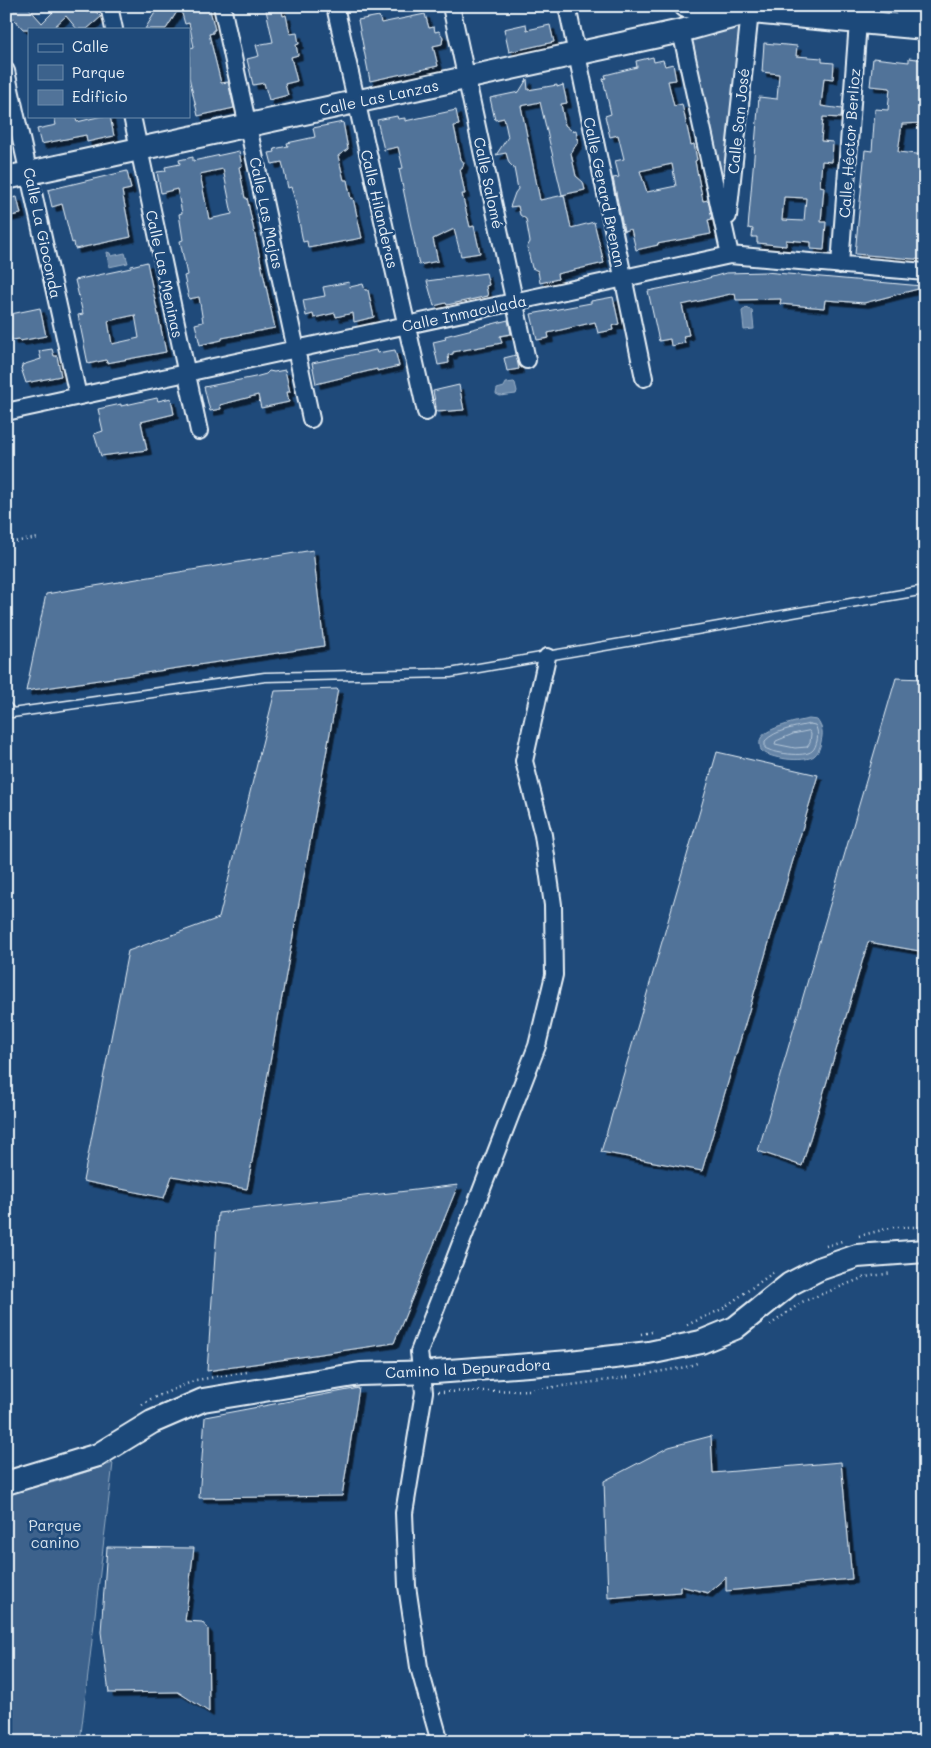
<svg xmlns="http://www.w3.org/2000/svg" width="931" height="1748" font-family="Mali,sans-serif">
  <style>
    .green { fill: #3c628c; stroke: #92aac2 }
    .water { fill: #6685a7; stroke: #9ab0c7 }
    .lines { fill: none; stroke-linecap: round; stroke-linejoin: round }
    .shore { stroke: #b4c6d8; stroke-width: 1 }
    .building { fill: #517399; stroke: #e8f1f8; fill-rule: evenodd; filter: url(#shadow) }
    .lane-casing { stroke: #e8f1f8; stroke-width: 11 }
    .street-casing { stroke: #e8f1f8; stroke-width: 20 }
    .secondary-casing { stroke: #e8f1f8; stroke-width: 26 }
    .path { stroke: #e8f1f8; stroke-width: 2.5; stroke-dasharray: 1 4; stroke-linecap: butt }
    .lane { stroke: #1f4a7a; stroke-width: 8 }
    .street { stroke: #1f4a7a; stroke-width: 16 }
    .secondary { stroke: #1f4a7a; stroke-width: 22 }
    .labels { text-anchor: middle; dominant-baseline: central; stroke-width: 5; stroke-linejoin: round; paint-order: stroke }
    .street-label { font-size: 15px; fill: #e8f1f8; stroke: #1f4a7a }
    .park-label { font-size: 15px; fill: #d7e3ed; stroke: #1f4a7a }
  </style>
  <defs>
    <filter id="shadow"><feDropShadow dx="4.5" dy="4.5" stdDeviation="0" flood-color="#0009"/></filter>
  </defs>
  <rect width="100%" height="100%" fill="#1f4a7a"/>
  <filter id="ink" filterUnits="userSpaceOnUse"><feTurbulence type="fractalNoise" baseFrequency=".02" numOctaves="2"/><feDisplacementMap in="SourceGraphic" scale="10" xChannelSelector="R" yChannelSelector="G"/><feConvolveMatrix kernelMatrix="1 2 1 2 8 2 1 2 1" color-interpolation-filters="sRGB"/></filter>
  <g filter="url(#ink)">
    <path class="green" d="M750,12L726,230L681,31Z
      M113,1463L80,1742H6V1494L59,1481Z"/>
    <path class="water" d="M107,252L110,253L111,256L125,253L128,263L109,267Z
      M746,308L752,310L754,329L744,330L742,311Z
      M514,382L515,383L517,391L516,394L500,396L496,394L497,389L504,387L506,383Z
      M809,719L817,720C823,728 823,733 821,742C820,748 818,753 814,756C804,763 769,759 761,750C760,746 759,742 761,738C766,728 798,721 809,719Z"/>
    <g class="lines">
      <path class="shore" d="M810,724L815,725C818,731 818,734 817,741C816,744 815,749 812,751C804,758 773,753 765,748V741C775,730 796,727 810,724Z
        M809,731L811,734L810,743L807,747L795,748L775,744L776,741L793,734Z"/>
    </g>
    <path class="building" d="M6,6H27L42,23L58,7L57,6H82L87,13L92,8L101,17L87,29H77L66,16L52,29H23L6,10Z
      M159,6H209L215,30H213V33L209,34L221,83L228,82L234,108L198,116L189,77V48L194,47L189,23L185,24L180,7L166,29H145Z
      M281,7L283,16L286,15L290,34L297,33L299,44L296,45L298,55L291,57L297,81L285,84L288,95L269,100L264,83L253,85L247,59L259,56L256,45L273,42L266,10Z
      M425,14L429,28L434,27L435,32L439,31L443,37L442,44L433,46L438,66L370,81L358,20L379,16L381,23Z
      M526,24L527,30L550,25L554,42L509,52L504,29Z
      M764,43L797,46L796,56L822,58V62L834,63L833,79L824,78L821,106L842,109L841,118L823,117L821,141L833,142L832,162L822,161L820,186L824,187L821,222H826L824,250L811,249V242L786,240V246L757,243V237H752L753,229L748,228L759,97L777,99L779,74L762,72ZM784,197L806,198L804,221L782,220Z
      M653,57L654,62L663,60L665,66L673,64L676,80L668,81L674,106L682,104L691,145L694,144L697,160L695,161L703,201L708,200L712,219L708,220L711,234L657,244L658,245L636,250L631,229L624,231L613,178L619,177L615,161L624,159L618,135L610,137L605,116L611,114L603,79L606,78L605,75L637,67L636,61ZM672,164L676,186L647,192L640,171Z
      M873,58L909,62V58L925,60V123L902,124L898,152L925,155V260L855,254L865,150L872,151L875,109L888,110L890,88L870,86Z
      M527,79L528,90L557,85V87L563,85L567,103L561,104L565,125L572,131L576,130L578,142L571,153L576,176L583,182L585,190L562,195L540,102L521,106L540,200L564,195L571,228L594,222L604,263L557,274L558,279L540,283L538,271L532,268L527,247L530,242L526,219L520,215L518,206L510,207L515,193L518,189L514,168L509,163L506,153L496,155L508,137L504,118L495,120L490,98L519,92Z
      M456,110L459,125L454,126L461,159L464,163L462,169H460L465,194H462L470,227L474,226L480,253L461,256L454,229L433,239L438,261L419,265L399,169L403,168L398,147L384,150L377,120L397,116L398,119L405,118V121Z
      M54,116H75L77,122L102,116H110L114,136L87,142L86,135L41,144L37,129L56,125Z
      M343,122L348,149L338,156L344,180H347L351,199L353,198L362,238L308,248L307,241L303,242L295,200L291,187L288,188L282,162L272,164L269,153L275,152L274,149L288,146L287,143L315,137L313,128Z
      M239,151L242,166L239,167L245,198H247L275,328L222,338V340L200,345L195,324L203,322L199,297L189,299L184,276L187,275L180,241L183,240L179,214L182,213L177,189L161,193L157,172L166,171L165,167L180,164L179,160L193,157V161ZM223,169L232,214L209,219L200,174Z
      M127,171L131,189L122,191L131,237L75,249L74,242L72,243L62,204L52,207L48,190Z
      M17,197L21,214L6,217V199Z
      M147,262L166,352L107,363L106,360L88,364L78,315L83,314L75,280L131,268V266ZM135,315L139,338L112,344L108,321Z
      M765,272L922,286V288L864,303L825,300L824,308L780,304L781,299L736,300L735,293L682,305L689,335L683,336L685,343L671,346L670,339L659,341L648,291L698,281L726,273Z
      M486,273L489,285L486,286L488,296L447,305L446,303L434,306L427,281Z
      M349,282L350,287L363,284L365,290H368L374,317L354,322L353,313L336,317L335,313L314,318L313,314L306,316L303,300L325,296L323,287Z
      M613,297L619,324L612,326L613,330L598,333L595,322L548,333L549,338L537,340L531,314L591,303V301Z
      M40,308L46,336L20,341L19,339L12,340L6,315Z
      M508,320L511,334L500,336L502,343L453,352V354L448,355L449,363L438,365L433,342L446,339L445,336Z
      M52,349L54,356H57L61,376L26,383L21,368L22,367V365L41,359L39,351Z
      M376,350L377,353L395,350L399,366L377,371V369L316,384L312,363Z
      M516,355L519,369L507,371L504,358Z
      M285,370L290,392H287L289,402L261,408L258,395L220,405L221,409L210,411L204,387L255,377L266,374L269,371L274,372Z
      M459,385L464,410L437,412L433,391Z
      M157,398L158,401L171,398L174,414L141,422L147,450L101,456L94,434L103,431L98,409L121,404V406Z
      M313,550L324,646L26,691L46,594Z
      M896,678L925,679V952L868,942L802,1166L758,1151Z
      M338,689L247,1189L172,1176L164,1198L83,1181L128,951L219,918L275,691Z
      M717,752L818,775L702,1171L601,1152Z
      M458,1185L394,1343L207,1371L218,1213Z
      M359,1388L342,1496L199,1498L205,1417Z
      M711,1436L713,1473L841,1462L852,1579L726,1591V1577L708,1593L680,1586V1592L608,1598L604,1481L669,1447Z
      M107,1547L194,1548L185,1621L202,1622L208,1629L209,1712L178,1692L109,1693L101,1632Z"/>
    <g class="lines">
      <g class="lane-casing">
        <path id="lane" d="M6,706L12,713L265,677L450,673L925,590"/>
      </g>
      <g class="street-casing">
        <path id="street" d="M109,6L114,29
          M222,6L311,419
          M335,6L426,412
          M451,6L527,360
          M567,6L644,378
          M681,31L730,255
          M6,71L78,396
          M132,116L199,431
          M728,216L750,12
          M840,265L858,22
          M6,412L730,255L925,272
          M440,1742L419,1667L407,1586L404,1513L424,1392L419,1352L537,1046L554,975L553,905L543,835L524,761L547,657"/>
      </g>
      <g class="secondary-casing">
        <path id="secondary" d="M686,6L925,28
          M904,6L925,13
          M6,178L681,31L750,12
          M6,1483L98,1455L152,1422L203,1400L360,1374L435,1372L570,1362L649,1353L701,1342L735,1328L790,1284L819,1269L857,1256L925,1251"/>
      </g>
      <path class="path" d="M6,543L39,538
        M859,1236L894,1227H925
        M826,1246L842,1241
        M687,1325L722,1309L774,1272
        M770,1325L802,1302L865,1277L892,1273
        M641,1334L652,1332
        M438,1392L531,1390L617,1379L686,1367L697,1363
        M142,1405L151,1399L196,1380L247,1372
        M6,1462L14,1460"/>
      <use href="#lane" class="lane"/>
      <use href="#street" class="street"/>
      <use href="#secondary" class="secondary"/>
    </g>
  </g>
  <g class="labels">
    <g class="street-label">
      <text transform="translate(379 97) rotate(-12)">Calle Las Lanzas</text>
      <text transform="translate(738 121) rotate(-84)">Calle San José</text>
      <text transform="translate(849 143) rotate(-86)">Calle Héctor Berlioz</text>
      <text transform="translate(489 183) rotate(78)">Calle Salomé</text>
      <text transform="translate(605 192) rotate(78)">Calle Gerard Brenan</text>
      <text transform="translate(380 209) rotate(77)">Calle Hilanderas</text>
      <text transform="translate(267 213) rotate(78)">Calle Las Majas</text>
      <text transform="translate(43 233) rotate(78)">Calle La Gioconda</text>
      <text transform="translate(165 274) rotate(78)">Calle Las Meninas</text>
      <text transform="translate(464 313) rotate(-12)">Calle Inmaculada</text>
      <text transform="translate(468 1368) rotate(-3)">Camino la Depuradora</text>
    </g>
    <g class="park-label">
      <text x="55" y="1525">Parque<tspan x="55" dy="17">canino</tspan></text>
    </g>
  </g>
  <rect width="931" height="1748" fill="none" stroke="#1f4a7a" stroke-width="25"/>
  <rect x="12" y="12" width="906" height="1723" fill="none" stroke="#e8f1f8" stroke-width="2" filter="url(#ink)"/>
  <rect x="28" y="28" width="162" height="90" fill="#1f4a7a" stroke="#6f8dac"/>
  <rect x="38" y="44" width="25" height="8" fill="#1f4a7a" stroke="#6f8dac"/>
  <text x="72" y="52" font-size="15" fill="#e8f1f8">Calle</text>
  <rect x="38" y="65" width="25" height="15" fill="#3c628c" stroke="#6f8dac"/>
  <text x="72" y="78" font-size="15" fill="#e8f1f8">Parque</text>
  <rect x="38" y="90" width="25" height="15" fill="#517399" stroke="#6f8dac"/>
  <text x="72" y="102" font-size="15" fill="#e8f1f8">Edificio</text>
</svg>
